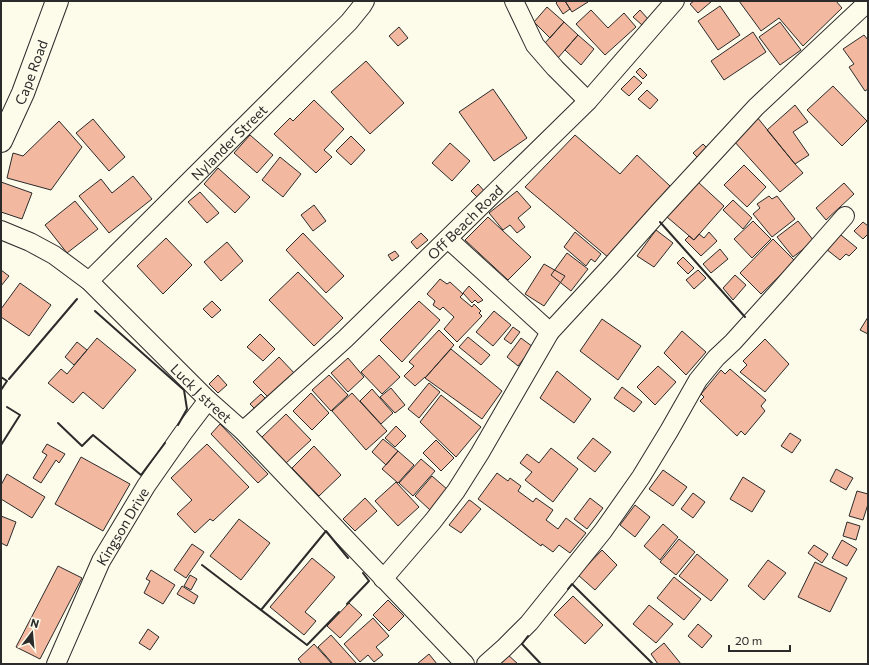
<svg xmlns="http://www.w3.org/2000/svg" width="869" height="665" font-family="Commissioner,sans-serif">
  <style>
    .building { fill: #f2b8a0; stroke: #2b2b2b }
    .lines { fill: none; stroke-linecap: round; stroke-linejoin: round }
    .minor-casing { stroke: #2b2b2b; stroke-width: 20 }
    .tertiary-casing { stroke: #2b2b2b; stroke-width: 24 }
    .minor { stroke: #fdfbea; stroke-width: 18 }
    .tertiary { stroke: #fdfbea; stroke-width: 22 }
    .wall { stroke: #2b2b2b; stroke-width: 2 }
    .labels { text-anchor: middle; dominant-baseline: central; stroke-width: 3; stroke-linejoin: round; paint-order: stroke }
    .street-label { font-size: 14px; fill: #2b2b2b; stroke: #fdfbea }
  </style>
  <rect width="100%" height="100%" fill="#fdfbea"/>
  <path class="building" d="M558,1H565L570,9L563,14L556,3Z
    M565,1H587L588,2L572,12Z
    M694,1H712L698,13L690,4Z
    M739,1H836L842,8L803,46L779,18L761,31Z
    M720,6L740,35L718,50L698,21Z
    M547,7L564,22L550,38L534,22Z
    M591,10L608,28L624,13L636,27L605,55L576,24Z
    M640,10L648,19L642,25L633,17Z
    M564,22L578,35L557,59L545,43Z
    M780,22L801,50L780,65L759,37Z
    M399,27L408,38L398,46L389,36Z
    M753,32L766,52L724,80L711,61Z
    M578,35L594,49L581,65L565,50Z
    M864,35L868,40V89L865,91L849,67L854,64L843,49Z
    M366,61L404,103L370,134L331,92Z
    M640,68L647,75L643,79L636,72Z
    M634,76L642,83L629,96L621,89Z
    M833,86L867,121L842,146L807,110Z
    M493,89L527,138L494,161L459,112Z
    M647,90L658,100L650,109L638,99Z
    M314,100L344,129L324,150L332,157L316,173L274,134L290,118L293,121Z
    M795,105L808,122L793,132L809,155L795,164L767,130Z
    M757,117L795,164L803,173L780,192L733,140Z
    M93,119L125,157L109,171L76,133Z
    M59,121L82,147L51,190L7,178L13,153L23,156Z
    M250,135L273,155L257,173L234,153Z
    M575,135L620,174L637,155L670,186L609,258L525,187Z
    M351,136L365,150L351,165L336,151Z
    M450,143L470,161L452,181L432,163Z
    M703,144L710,151L700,160L693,153Z
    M280,157L301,174L283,197L262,180Z
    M744,165L766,187L747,207L724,185Z
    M218,168L250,197L235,213L204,184Z
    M133,176L152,199L109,233L79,196L101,179L112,193Z
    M1,182L32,193L22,219L1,212Z
    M698,182L724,206L694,240L667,217Z
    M844,183L854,194L826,220L816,208Z
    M478,184L486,193L479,199L471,191Z
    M517,191L531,207L518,218L525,227L517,233L510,225L503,230L489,213Z
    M200,192L219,213L207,223L188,202Z
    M769,196L772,199L777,196L795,219L772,237L753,214L760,208L757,204Z
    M733,200L752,218L743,229L723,210Z
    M75,201L98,229L67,253L45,225Z
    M314,205L326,221L313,231L301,215Z
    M488,217L531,257L508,280L465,240Z
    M753,221L771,239L752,258L734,239Z
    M798,221L814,241L793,257L777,237Z
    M863,222L868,226V234L863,239L854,231Z
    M656,230L673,243L654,267L637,256Z
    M836,231L857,248L849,256L846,254L840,260L826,249Z
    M575,232L601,254L595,262L591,259L586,266L564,247Z
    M709,232L717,241L701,256L685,240L689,236L694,240L699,234L704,238Z
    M303,233L344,276L326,293L286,250Z
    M421,233L428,240L417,249L411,242Z
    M166,238L192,265L163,294L137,266Z
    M773,239L795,261L761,294L740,273Z
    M227,242L243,261L221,281L204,262Z
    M720,249L728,259L711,273L703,264Z
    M395,251L399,256L392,261L388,255Z
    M567,253L588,269L571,291L551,275Z
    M683,257L694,268L688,274L677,263Z
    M544,264L565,276L544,306L525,294Z
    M1,270L9,276L1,286Z
    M698,270L706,278L694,289L686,280Z
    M298,272L343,318L314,346L269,300Z
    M735,275L746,285L733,300L723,288Z
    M440,279L447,284L450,282L463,294L460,297L472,307L474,304L481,311L479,313L482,316L457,342L444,329L454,317L443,307L440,310L433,305L435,301L427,294Z
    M20,283L51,305L29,336L1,317V309Z
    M469,286L483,300L478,303L475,300L472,303L463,293Z
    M212,301L221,310L212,318L203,309Z
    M419,301L440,320L402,362L380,340Z
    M494,311L511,325L493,346L476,332Z
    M868,317V334L860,330Z
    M602,319L641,346L618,380L580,351Z
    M513,327L520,332L511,344L504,339Z
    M439,330L454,345L425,378V377L415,386L404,376L414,366L409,362Z
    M682,331L706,352L686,375L664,353Z
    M260,334L275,349L263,361L247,347Z
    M468,337L490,355L481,365L459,347Z
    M97,338L136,370L103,409L83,392L73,403L48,383L61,369L67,374Z
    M521,338L533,347L518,366L507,357Z
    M765,339L789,364L765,392L740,372L747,365L743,361Z
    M77,342L87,350L74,365L65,357Z
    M451,349L502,391L482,419L425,378Z
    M379,355L400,377L382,394L361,372Z
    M279,357L297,376L272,401L253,382Z
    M348,358L364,377L348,392L331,373Z
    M658,366L676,382L655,405L637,387Z
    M730,369L766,400L761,406L765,411L745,435L741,431L737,436L700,401L704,397L701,394L721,370L725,374Z
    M557,371L591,399L574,423L540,398Z
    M218,375L227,385L218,393L209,384Z
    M329,375L348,395L331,411L312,390Z
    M429,383L440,392L419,418L408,409Z
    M622,387L642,402L634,412L614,398Z
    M391,388L405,405L395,413L380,397Z
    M372,389L393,413L381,424L360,401Z
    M311,393L329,413L312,430L293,411Z
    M352,393L387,431L366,450L332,411Z
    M261,394L270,403L259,413L250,404Z
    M441,395L481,427L456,457L420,422Z
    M286,414L311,440L285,464L261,438Z
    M220,424L268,474L258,483L211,434Z
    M396,426L406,436L395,447L385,438Z
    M790,433L801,440L792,453L781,446Z
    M593,438L611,452L595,472L577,458Z
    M383,439L398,451L386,465L372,452Z
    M436,440L454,458L441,471L423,453Z
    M47,444L65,454L59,463L56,460L41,483L33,478L47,455L42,452Z
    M207,444L249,487L213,521L210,519L195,533L177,514L192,500L171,478Z
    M314,446L341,475L319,496L292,468Z
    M551,448L578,469L553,502L525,480L532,472L520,463L527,454L539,463Z
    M398,451L414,465L398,483L382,469Z
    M81,457L130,484L103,531L55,504Z
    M421,459L435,471L413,496L399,483Z
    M836,469L853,478L846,490L830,481Z
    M663,470L687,487L673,506L649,489Z
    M497,473L508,481L510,478L521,486L518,491L533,502L536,498L553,510L546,520L558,529L566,518L586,533L570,553L559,545L553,552L542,544L541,546L478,499Z
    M7,474L45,497L32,518L1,499V485Z
    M432,476L448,490L430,510L415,496Z
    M743,477L765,491L752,512L730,499Z
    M396,482L419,507L398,526L375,501Z
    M857,491L868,494V504L863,520L849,516Z
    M693,493L705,502L693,518L681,509Z
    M365,498L377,511L355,531L343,519Z
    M590,498L603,508L587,529L574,519Z
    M469,500L471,501L481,509L461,533L449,525Z
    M635,505L650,517L635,537L620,525Z
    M1,516L16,522L7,546L1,543Z
    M239,519L270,543L241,580L210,556Z
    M847,522L860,526L856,540L843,536Z
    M663,524L678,537L660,560L644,546Z
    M679,539L695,552L676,575L660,562Z
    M842,540L857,549L847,566L832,558Z
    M192,544L204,552L186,578L174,570Z
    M814,545L828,554L822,563L808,553Z
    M602,550L617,565L595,590L578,575Z
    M697,554L728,580L711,601L679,576Z
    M312,558L335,577L305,612L316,621L304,635L270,607Z
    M768,560L786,573L764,600L748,586Z
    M815,562L847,578L830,612L798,597Z
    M58,566L82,578L40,659L16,647Z
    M151,570L175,585L163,604L144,593L150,581L146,579Z
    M190,575L197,579L191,590L184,586Z
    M674,577L701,599L684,620L657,598Z
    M182,586L198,596L194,604L177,594Z
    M573,596L603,625L585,644L554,615Z
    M388,600L404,616L389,631L373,615Z
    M349,603L362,615L340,638L327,626Z
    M649,605L673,624L656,643L633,624Z
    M373,618L389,636L376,647L383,655L374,662L368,655L360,662L344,644Z
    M698,624L712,636L702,648L688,636Z
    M148,629L159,637L150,650L139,643Z
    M331,635L357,664H333L318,647Z
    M664,643L681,664H658L651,654Z
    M314,644L332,664H302L298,659Z
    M429,654L437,664H417Z
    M507,654L518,664H498Z"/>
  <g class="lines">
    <g class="minor-casing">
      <g id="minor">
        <path d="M514,1L535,45L555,68L588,101"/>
        <path id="s1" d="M1,230L30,242L54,255L89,281L208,400L243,431L465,664"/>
        <path d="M448,239L550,332"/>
        <path id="s2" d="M89,281L349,22L362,6L365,1"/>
        <path id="s3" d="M243,431L345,339L588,101L675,1"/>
        <path d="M383,579L433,521L456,491L480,453L550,332L610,267L660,211L756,107L868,2"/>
        <path id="s4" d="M56,664L101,561L146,486L183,433L208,400"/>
        <path d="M486,664L504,648L529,623L603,531L641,477L669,431L698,380L716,358L733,342L779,291L845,216"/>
      </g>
    </g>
    <g class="tertiary-casing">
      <g id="tertiary">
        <path id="s5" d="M1,141L23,93L57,1"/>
      </g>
    </g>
    <use href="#minor" class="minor"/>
    <use href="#tertiary" class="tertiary"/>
    <path class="wall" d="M660,222L745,317
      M95,311L184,390L187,409L178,425
      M1,377L7,381L1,390
      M9,379L77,299
      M58,423L82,446L93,435L141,475L165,443
      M1,445L20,415L7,407
      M202,565L307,645L339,612
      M568,589L572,584L653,664
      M347,604L369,581L363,573
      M261,610L326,531L348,558
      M528,636L522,644L541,664"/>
  </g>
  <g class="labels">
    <g class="street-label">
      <text stroke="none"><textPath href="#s5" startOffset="75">Cape Road</textPath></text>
      <text stroke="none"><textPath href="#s2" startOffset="197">Nylander Street</textPath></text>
      <text stroke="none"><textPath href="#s3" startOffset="305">Off Beach Road</textPath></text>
      <text stroke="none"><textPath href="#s1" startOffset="261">Luck J street</textPath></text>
      <text stroke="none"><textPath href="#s4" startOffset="153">Kingson Drive</textPath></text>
    </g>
  </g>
  <rect width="869" height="665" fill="none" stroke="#2b2b2b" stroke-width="4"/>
  <g transform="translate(32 633) rotate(16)" stroke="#fdfbea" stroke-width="3" paint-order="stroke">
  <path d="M0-3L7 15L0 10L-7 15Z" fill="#2b2b2b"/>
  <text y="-6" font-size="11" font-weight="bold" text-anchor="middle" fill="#2b2b2b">N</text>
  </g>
  <path d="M729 645v6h61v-6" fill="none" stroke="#2b2b2b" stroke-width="2"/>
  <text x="735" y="645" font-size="12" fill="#2b2b2b" stroke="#fdfbea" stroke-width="3" paint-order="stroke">20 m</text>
</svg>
